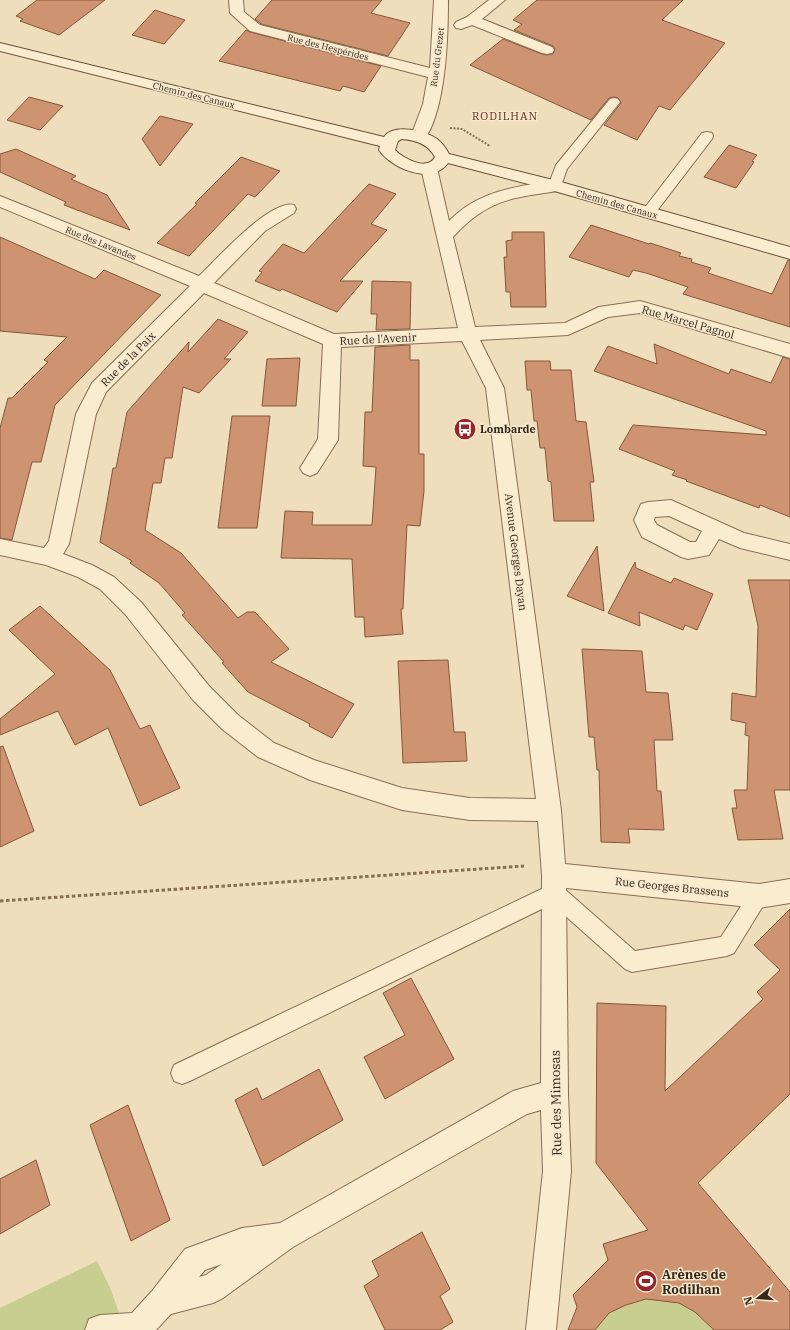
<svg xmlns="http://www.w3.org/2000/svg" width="790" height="1330" font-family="'IBM Plex Serif',serif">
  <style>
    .green { fill: #c8cd90 }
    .building { fill: #ce9471; stroke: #86563b }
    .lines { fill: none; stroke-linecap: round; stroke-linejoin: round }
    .lane-casing { stroke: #876e55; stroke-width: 2 }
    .street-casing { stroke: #876e55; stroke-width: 2 }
    .secondary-casing { stroke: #684f39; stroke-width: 2 }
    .path-far1 { stroke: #876e55; stroke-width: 2; stroke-dasharray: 2 1.5; stroke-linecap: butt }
    .path { stroke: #876e55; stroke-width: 3; stroke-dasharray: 3.5 2.5; stroke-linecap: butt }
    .lane { fill: #faeccf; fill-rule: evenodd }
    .street { fill: #faeccf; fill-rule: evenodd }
    .secondary { fill: #faeccf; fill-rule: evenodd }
    .labels { text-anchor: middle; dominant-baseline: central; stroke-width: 3; stroke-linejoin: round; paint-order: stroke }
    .far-street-label { font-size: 9px; fill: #35271b; stroke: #f6e8cc }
    .far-quarter-label { font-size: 11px; letter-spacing: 1px; fill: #632619; stroke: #f6e8cc }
    .street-label { font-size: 11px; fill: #35271b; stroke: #f6e8cc }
    .poi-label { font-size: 11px; font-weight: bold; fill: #35271b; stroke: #f6e8cc; text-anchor: start }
    .near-street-label { font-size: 13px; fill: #35271b; stroke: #f6e8cc }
    .near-poi-label { font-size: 13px; font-weight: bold; fill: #35271b; stroke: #f6e8cc; text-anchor: start }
  </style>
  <rect width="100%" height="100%" fill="#efdebc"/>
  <path class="green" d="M640,1232L654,1271L745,1330H568L613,1279L603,1244Z
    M97,1261L111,1290L125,1330H0V1308Z"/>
  <path class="building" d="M37,0H105L59,35L20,21L23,19L16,16Z
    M272,0H382L371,13L410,23L388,56L261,24L255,19Z
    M537,0H683L662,20L725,43L670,110L659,106L637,140L604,125L621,103L618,98L614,97L609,98L591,120L470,65L503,39L542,54L547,55L553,54L555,49L553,46L514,30L522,24L513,20Z
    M155,10L185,20L164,44L132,35Z
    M246,30L250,32L381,66L364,92L343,86L340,91L219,61Z
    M29,97L63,106L40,130L7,120Z
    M160,116L193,124L160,166L142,139Z
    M729,145L757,155L752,161L754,162L736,188L704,177Z
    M16,149L76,176L71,179L107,195L130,230L64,205L66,202L0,172V154Z
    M241,157L280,171L255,197L248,194L189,256L157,243L197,204L195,203Z
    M369,184L396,194L371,224L387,230L340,281H363L337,312L282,289L280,291L255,281L262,272L259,271L283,244L304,253Z
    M591,225L649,244L650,243L681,253L679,256L692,259L691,262L711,268L708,273L772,294L788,260H790V327L683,294L688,287L646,273L633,270L629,277L569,257Z
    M512,232H544L546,307H511L510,292H506L504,257H507L506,241L512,240Z
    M0,237L95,279L104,270L161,295L55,405L41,462H32L12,540L0,538V428L8,398H12L48,362L44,360L67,337L0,331Z
    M372,281L411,282L410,329L376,330L377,314H371Z
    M218,319L248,332L224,359H231L199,393L183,387L172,458H165L161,483H153L145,530L181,553L238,618L247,612H255L289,649L271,662L354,704L332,738L309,726L310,724L248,692L222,663L224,662L182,615L185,613L159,583L130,563L132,561L100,542L113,468H116L127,412L189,342L188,352Z
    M654,344L729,374L731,369L771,383L783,357L790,359V517L760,505L759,508L686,481L687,480L672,475L675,471L619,449L633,425L766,435V431L594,371L608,346L657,364Z
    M410,345V360H419V454H424V491L420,526L407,525L403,609H401L403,634L365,637L364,617H355L352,559L281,558L285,511L313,512L312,525H372L376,467L363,466L365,412H372L375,347Z
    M300,358L296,406H262L267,359Z
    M525,361H550L551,370H571L576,421L586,422L594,482H590L594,521H554L551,482L548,481L545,448H540L537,421H534L531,390H527Z
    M232,416H270L257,528H218Z
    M597,546L604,611L567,596Z
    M635,562L636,568L671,583L674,578L713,594L697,630L685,625L683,630L639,612L640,626L608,613Z
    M748,580H790V790H774L783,839L738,840L732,808H737L734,790H747L749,736L745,735L746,723L731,720L732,693L756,697L758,626Z
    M40,606L110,670L140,729L150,725L180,788L140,806L108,728L75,745L58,711L0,735V719L55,674L9,630Z
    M582,649L642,651L646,692L668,693L673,740H654L657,791H661L664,830L628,829L630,843L601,842L599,770H597L594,737H589Z
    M448,660L454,732H465L467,761L403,763L398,661Z
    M3,746L34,831L0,847V747Z
    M790,909V1094L698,1183L790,1292V1330H714L695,1312L679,1303L646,1299L626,1305L609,1313L595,1330H568L577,1307L573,1295L608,1260L603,1244L648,1230L596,1163L597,1003L666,1006L665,1091L763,999L757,992L780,970L754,945Z
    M411,978L454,1059L385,1099L364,1057L405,1035L383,993Z
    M319,1069L343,1120L263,1166L235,1100L257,1088L262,1100Z
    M128,1105L170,1220L131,1241L90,1125Z
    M36,1160L50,1205L0,1234V1179Z
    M422,1232L450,1289L440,1296L453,1322L440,1330H385L364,1286L379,1276L372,1261Z"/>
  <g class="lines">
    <g class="lane-casing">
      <path id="lane" d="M614,98L618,99L620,102L567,169L560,189L555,190L550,189L548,186L556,165L610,99Z
        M707,132L712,133L713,136L712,139L653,216L648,217L643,216L641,213L643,210L702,133Z
        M554,883L561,886L635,951L721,937L752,889L759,886L766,889L769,896L734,953L727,956L632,972L625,969L552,904L190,1081L182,1084L174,1081L171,1073L174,1065Z"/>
    </g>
    <g class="street-casing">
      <path id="street" d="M229,0H243L244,12L260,25L430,68L434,0H448C448,39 446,107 425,139L419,141L413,139L411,136L423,104L428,77L250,31L230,13Z
        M489,0H505L482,19L552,47L554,50L552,53L547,54L542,53L472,25L461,29L456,28L454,25L456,22L467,17Z
        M429,163L435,164L437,168L449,221C472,197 501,189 533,184C542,183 552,180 561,182L563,186L561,190C548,193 534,194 521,197C492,202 472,216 453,237L475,327L565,323L599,307L640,301L790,344V358L640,313L608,317L568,335L480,340L504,388L561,810L565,864L759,884L790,879V903L759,908L566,888L568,1094L571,1171L556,1330H526L543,1171L541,1110L527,1114L293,1247L223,1298L213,1303L171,1314L156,1330H85L89,1319L100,1315L132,1313L152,1291L185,1249L242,1228L280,1223L513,1091L541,1083L542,875L538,821L470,820L402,810L310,780L258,757L222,729L193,700L125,614L100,589L78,577L46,565L0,555V539L44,548L49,541L76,414L92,383L190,286L0,207V196L199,276C217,259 270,199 294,205L296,209L294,213L265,231L214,283L334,334L458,328L421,168L423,164ZM204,293L323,344L318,439L300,468L303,473L310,476L317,473L338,440L341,347L462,341L486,388L536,799L470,798L402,788L314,760L274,743L238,715L209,686L141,602L114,577L92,565L63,554L69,544L96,414L106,392ZM222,1264L206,1275L199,1277L205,1270Z
        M671,500L744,533L790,544V560L740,548L719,539L709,555L688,559L681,557L642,537L634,520L641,504L648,502ZM669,516L702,531L696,542H690L657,525L654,520L655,517Z"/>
    </g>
    <g class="secondary-casing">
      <path id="secondary" d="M0,43L384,137C394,123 425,131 437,139C442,143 446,148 449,154L561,182L790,247V259L551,190L448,163C432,186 391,168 379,150L380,146L0,51ZM402,139C416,140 428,144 435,157C427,172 403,158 395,150L398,141Z"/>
    </g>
    <path class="path-far1" d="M450,128L462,129L490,146"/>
    <path class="path" d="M0,901L524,866"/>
    <use href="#lane" class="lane"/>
    <use href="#street" class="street"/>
    <use href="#secondary" class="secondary"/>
  </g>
  <defs>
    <g id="bus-disc" transform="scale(1.15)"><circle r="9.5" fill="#972429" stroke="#f6e8cc"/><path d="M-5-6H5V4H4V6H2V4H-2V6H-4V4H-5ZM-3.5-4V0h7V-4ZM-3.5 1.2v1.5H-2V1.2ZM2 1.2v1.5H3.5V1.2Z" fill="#fff"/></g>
    <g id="stadium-disc" transform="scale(1.15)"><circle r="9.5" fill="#972429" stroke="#f6e8cc"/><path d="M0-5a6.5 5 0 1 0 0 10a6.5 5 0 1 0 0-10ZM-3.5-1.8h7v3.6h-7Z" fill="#fff"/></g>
  </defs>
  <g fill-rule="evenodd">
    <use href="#bus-disc" x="465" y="429"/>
    <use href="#stadium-disc" x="646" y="1281"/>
  </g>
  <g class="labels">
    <g class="far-street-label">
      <text transform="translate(328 47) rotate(14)">Rue des Hespérides</text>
      <text transform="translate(437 57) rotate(-83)">Rue du Grezet</text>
      <text transform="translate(194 95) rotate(14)">Chemin des Canaux</text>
      <text transform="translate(617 204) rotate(16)">Chemin des Canaux</text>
      <text transform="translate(101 243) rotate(22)">Rue des Lavandes</text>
    </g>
    <g class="far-quarter-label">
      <text x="505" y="116">RODILHAN</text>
    </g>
    <g class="street-label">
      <text transform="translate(688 322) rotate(16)">Rue Marcel Pagnol</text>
      <text transform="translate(378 339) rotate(-3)">Rue de l'Avenir</text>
      <text transform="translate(128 359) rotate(-45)">Rue de la Paix</text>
      <text transform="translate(516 552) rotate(83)">Avenue Georges Dayan</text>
      <text transform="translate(672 887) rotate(6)">Rue Georges Brassens</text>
    </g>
    <g class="poi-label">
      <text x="480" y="429">Lombarde</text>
    </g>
    <g class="near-street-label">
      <text transform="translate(556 1103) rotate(-91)">Rue des Mimosas</text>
    </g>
    <g class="near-poi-label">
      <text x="662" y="1274">Arènes de<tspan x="662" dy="15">Rodilhan</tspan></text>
    </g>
  </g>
  <g transform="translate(758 1298) rotate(253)" stroke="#f6e8cc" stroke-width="3" paint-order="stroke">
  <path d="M0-3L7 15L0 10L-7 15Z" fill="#35271b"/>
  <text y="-6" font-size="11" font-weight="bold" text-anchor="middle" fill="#35271b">N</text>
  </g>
</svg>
